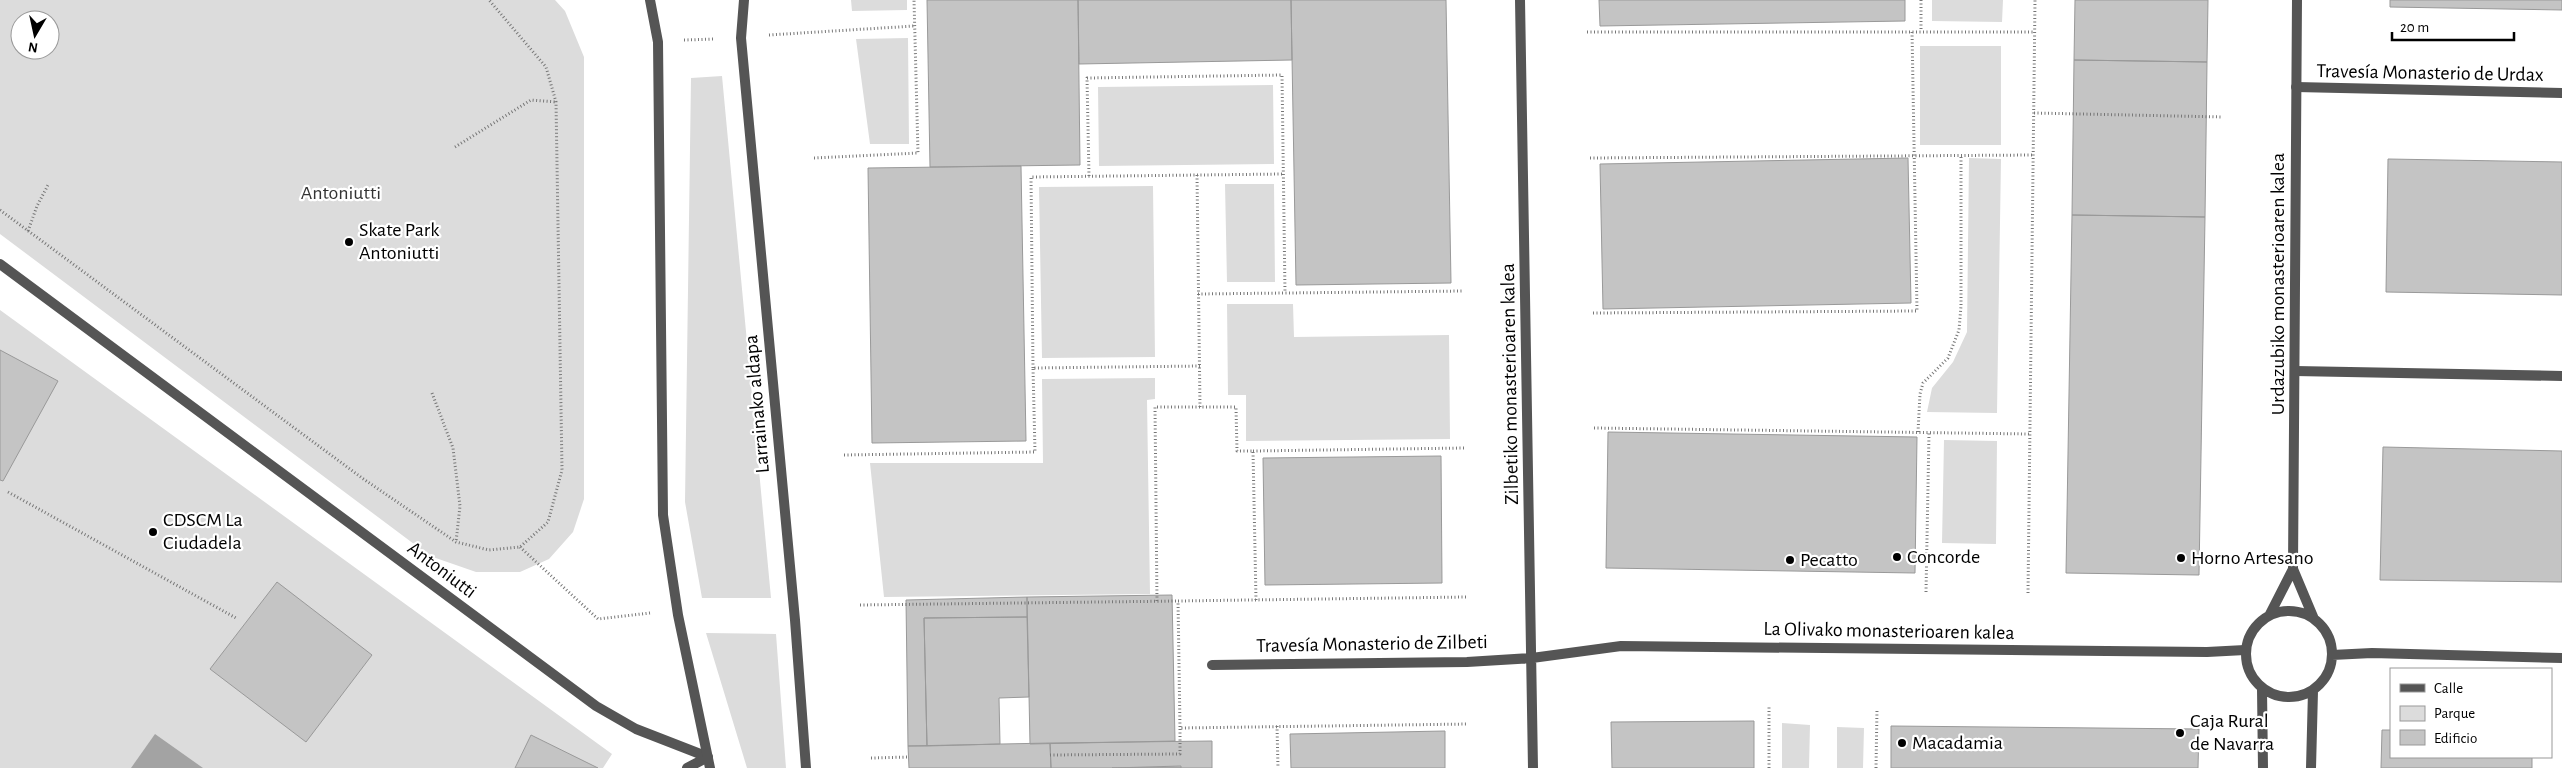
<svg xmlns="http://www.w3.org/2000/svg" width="2562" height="768" font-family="'Alegreya Sans',sans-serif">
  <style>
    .green { fill: #dcdcdc; fill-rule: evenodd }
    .water { fill: #a3a3a3 }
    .building { fill: #c4c4c4; stroke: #999 }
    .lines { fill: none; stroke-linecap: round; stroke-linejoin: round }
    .path { stroke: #777; stroke-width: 3; stroke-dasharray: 1 2.5; stroke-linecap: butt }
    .service { stroke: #555; stroke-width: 10 }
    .minor { stroke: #555; stroke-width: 10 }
    .tertiary { stroke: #555; stroke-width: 10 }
    .poi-dot { fill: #000; stroke: #fff; stroke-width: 2 }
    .labels { text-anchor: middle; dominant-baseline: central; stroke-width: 4.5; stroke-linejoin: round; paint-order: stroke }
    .street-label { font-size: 20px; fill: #000; stroke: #fff }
    .park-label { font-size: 20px; fill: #333; stroke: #fff }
    .poi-label { font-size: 20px; fill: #000; stroke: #fff; text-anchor: start }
  </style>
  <rect width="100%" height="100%" fill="#fff"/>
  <path class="green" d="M0,0H555L565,11L584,57V499L573,532L549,559L520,572H476L430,556L0,234ZM20,20H50V50H20Z
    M851,0H907V10L852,11Z
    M1932,0H2003L2002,22L1932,21Z
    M908,38L909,144H870L856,39Z
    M1920,46H2001V145H1920Z
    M722,76L771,598H702L685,502L691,78Z
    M1273,85L1274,164L1099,166L1098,87Z
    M1969,158L2001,159L1997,413L1927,412L1932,388L1953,362L1967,332Z
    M1225,184H1274L1275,282H1227Z
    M1153,186L1155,357L1042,358L1039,187Z
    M1227,304H1293L1294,337L1449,335L1450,439L1246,441V395H1228Z
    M0,310L612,754L603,768H0Z
    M1155,378V399L1147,400L1150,594L884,597L870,463H1043L1042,379Z
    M1944,440L1997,441L1996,544L1942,543Z
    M706,633L776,634L786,768H747Z
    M1782,723L1810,725L1809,768H1782Z
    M1837,727L1864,728L1863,768H1837Z"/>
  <path class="water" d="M155,734L203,768H131Z"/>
  <path class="building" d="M927,0H1078L1080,165L930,167Z
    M1078,0H1291L1292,60L1079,64Z
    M1291,0H1446L1451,283L1296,285Z
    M1599,0H1905V21L1600,26Z
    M2075,0H2208L2207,62L2074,60Z
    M2390,0H2562V10L2390,7Z
    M2074,60L2207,62L2205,217L2072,215Z
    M1908,158L1911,303L1603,309L1600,164Z
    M2388,159L2562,162V295L2386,292Z
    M1021,166L1026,441L872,443L868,168Z
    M2072,215L2205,217L2199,575L2066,573Z
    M0,350L58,381L3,481L0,480Z
    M1608,432L1917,437L1915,573L1606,568Z
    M2383,447L2562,451V582L2380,580Z
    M1441,456L1442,583L1265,585L1263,458Z
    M277,582L372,655L306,742L210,669Z
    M1172,595L1175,741L1030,744L1027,597Z
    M1027,597V617L924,618L927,746H908L906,600Z
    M1027,617L1029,697L999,698L1000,744L927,746L924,618Z
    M1754,721V768H1612L1611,722Z
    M1891,726L2199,729L2198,768H1891Z
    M2382,730H2391V757H2532V768H2381Z
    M1445,731V768H1291L1290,734Z
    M531,735L598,768H515Z
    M1212,741V768H1051L1050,743Z
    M1050,743L1051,768H909L908,746Z
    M1181,766V768H1112Z"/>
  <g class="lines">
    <path class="path" d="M1921,0V31
      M1587,32H2035
      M769,35L914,26
      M684,40L715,39
      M2034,113L2223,117
      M455,147L531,100L556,102
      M814,158L918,153L914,0
      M1590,158L2033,155
      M1197,175L1200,407H1236L1237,451H1253L1256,600
      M1089,176L1087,78L1282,75L1285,293
      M0,210L362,478L456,542L489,550L520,547L548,522L562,470L556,102L546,67L489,0
      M28,231L37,206L48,185
      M1198,294L1463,291
      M1593,313L1917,311L1912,31
      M1033,368L1031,177L1283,174
      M432,393L453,448L460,506L456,542
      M1594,428L2030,434
      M1918,432L1920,394L1923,383L1948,358L1959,330L1961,306V155
      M1253,451L1465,448
      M844,455L1035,452L1033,368L1200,366
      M8,492L236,618
      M520,547L598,619L650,613
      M1926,592L1929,433
      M2028,593L2035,0
      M1466,597L1178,601L1180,728L1468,724
      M1157,601L1155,407H1200
      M860,605L1178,601
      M1277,726L1278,768
      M1050,755L1180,754V728
      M871,758L909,757
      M1769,768V706
      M1876,768L1877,709"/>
    <path class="service" d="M2296,87L2562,93
      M2295,371L2562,376"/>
    <path class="minor" d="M1520,0L1533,768
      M0,264L596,706L636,729L708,757
      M1212,665L1467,662L1532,658L1621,646L2207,652L2245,650
      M687,768L708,757"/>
    <path class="tertiary" d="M650,0L658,42L663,515L678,615L710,768
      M744,0L741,38L795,620L806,768
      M2297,0L2293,569L2314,619
      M2246 654a43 43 0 1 1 86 0a43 43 0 1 1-86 0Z
      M2269,616L2293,569
      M2332,655L2372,653L2562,658
      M2262,689L2263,768
      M2311,768L2313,691"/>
  </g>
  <g class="poi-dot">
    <circle cx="349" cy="242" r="5"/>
    <circle cx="153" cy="532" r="5"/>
    <circle cx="1897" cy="557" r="5"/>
    <circle cx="2181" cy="558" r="5"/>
    <circle cx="1790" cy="560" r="5"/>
    <circle cx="2180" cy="733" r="5"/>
    <circle cx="1902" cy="743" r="5"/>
  </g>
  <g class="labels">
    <g class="street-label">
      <text transform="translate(2430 73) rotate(1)">Travesía Monasterio de Urdax</text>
      <text transform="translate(2278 284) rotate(-90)">Urdazubiko monasterioaren kalea</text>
      <text transform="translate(1510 384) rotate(-91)">Zilbetiko monasterioaren kalea</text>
      <text transform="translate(757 404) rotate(-95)">Larrainako aldapa</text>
      <text transform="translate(442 570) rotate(37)">Antoniutti</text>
      <text transform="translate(1889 631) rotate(1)">La Olivako monasterioaren kalea</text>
      <text transform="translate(1372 644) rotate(-1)">Travesía Monasterio de Zilbeti</text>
    </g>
    <g class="park-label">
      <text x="341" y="193">Antoniutti</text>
    </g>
    <g class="poi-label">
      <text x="359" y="230">Skate Park<tspan x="359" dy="23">Antoniutti</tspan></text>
      <text x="163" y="520">CDSCM La<tspan x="163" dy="23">Ciudadela</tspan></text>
      <text x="1907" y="557">Concorde</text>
      <text x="2191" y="558">Horno Artesano</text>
      <text x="1800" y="560">Pecatto</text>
      <text x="2190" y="721">Caja Rural<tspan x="2190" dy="23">de Navarra</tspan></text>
      <text x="1912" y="743">Macadamia</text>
    </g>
  </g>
  <rect x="2390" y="668" width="162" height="90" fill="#ffffff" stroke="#999999"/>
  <rect x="2400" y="684" width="25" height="8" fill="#555555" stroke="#999999"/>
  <text x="2434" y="693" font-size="15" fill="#000000">Calle</text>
  <rect x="2400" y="706" width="25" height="15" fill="#dcdcdc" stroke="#999999"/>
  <text x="2434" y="718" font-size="15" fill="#000000">Parque</text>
  <rect x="2400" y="730" width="25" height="15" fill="#c4c4c4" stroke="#999999"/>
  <text x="2434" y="743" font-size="15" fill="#000000">Edificio</text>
  <g transform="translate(35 35) rotate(189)"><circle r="24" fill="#ffffff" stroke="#999999"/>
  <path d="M0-4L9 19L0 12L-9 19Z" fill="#000000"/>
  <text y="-8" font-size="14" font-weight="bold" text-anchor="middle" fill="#000000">N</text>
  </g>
  <path d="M2392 32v8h122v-8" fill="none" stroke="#000000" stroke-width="2.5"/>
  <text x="2400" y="32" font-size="15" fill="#000000" stroke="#ffffff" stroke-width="4" paint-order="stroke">20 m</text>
</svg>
